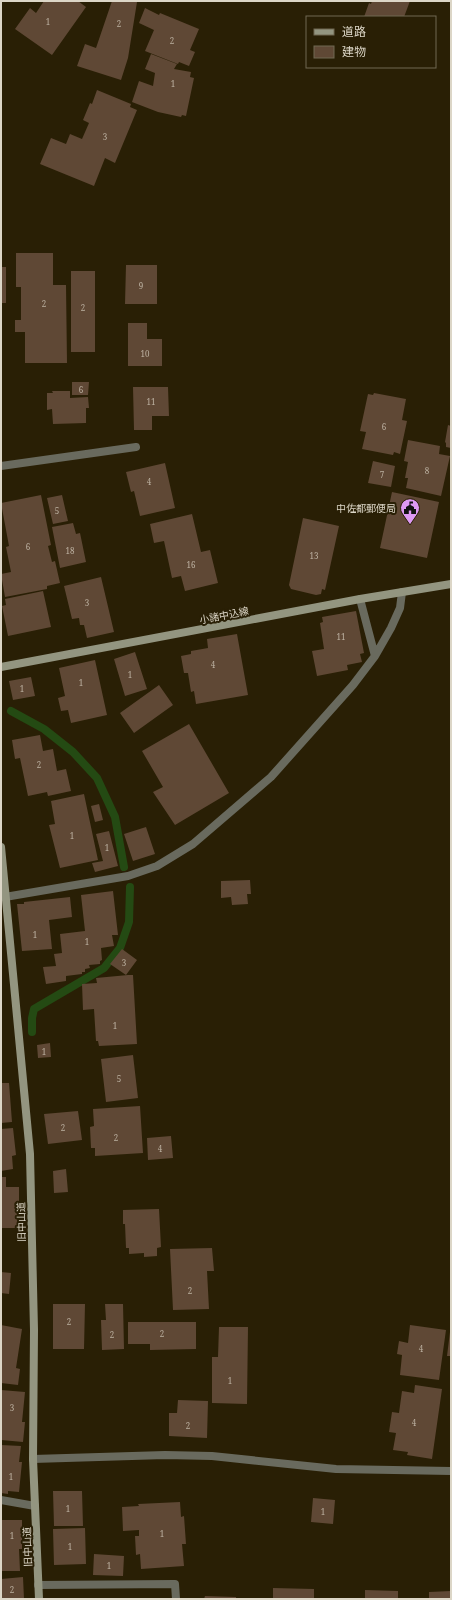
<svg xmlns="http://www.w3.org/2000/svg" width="452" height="1600" font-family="'Noto Serif','Noto Sans JP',serif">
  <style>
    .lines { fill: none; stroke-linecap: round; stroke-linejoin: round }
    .stream { stroke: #244a13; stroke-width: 8 }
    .building { fill: #5f4835 }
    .service { stroke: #696a5e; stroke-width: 8 }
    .minor { stroke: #696a5e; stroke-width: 8 }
    .secondary { stroke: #939580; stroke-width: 8 }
    .labels { text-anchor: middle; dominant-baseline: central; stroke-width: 4; stroke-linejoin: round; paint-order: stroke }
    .number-label { font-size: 8px; fill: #bdb2a2 }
    .poi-label { font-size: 10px; fill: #dcd6c7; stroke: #291f05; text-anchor: end }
    .street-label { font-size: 10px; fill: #dcd6c7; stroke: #291f05 }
  </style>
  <rect width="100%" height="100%" fill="#291f05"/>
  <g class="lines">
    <path class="stream" d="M11,711L44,729L73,752L97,778L115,817L124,867
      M32,1032V1018L34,1009L104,968L120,948L129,922L130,887"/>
  </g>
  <path class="building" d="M44,1H78L86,7L52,55L15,29L30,8L36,13Z
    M112,1L137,2L128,58L121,80L77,66L85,44L96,48Z
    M372,1H410L404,17H364L369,3L371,4Z
    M145,8L159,15L160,13L199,29L190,50L195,52L189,66L179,62L178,64L145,51L154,30L139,23Z
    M151,54L177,64L174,69L191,72L190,77L194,78L186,116L182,115L181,117L158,112L132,102L139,81L153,86L155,73L145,69Z
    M97,90L131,104L130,107L137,110L115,163L105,158L94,186L40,164L51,138L66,144L70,134L82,139L89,123L83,120L90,103L92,104Z
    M16,253H53V285H66L67,363H25V332H15V320H21V287H16Z
    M126,265H157V304H125Z
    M1,267H6V303H1Z
    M71,271H95V352H71Z
    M128,323H147V339H162V366H128Z
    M72,382H89L88,395H72Z
    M133,387H168L169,416H152V430H134Z
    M52,391H70V398L88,397L89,408H86V423L53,424L52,409L47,410V393H53Z
    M374,393L406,399L402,420L407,421L400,454L394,452L393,455L362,449L366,432L360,431L368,394L373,395Z
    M448,425L451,426V448L446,447V443L445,442Z
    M408,440L440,446L439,454L450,456L441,496L406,488L408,478H405L408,462L404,461Z
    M373,461L395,466L391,487L368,483Z
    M165,463L175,508L140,516L134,491L131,492L126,472Z
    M392,492L439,502L427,558L380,548Z
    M41,495L51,545L48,546L52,562L55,561L60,583L47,586V589L5,597L1,574L11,572L6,547L9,546L1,503Z
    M62,495L68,521L53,524L47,498Z
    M192,514L201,552L210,550L218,583L185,591L181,576L172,578L164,541L154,543L150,524Z
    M303,518L339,526L325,590L322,589L321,594L316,595L291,589L289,585Z
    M73,523L76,534L80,533L86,562L60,568L52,527Z
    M101,577L114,632L87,638L84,625H80L79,618L72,619L64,586Z
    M43,591L51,627L8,636L2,606L6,605L5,599Z
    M356,611L364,653L360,654L362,662L347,665L348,670L317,676L312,651L324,649L320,623L323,622L322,617Z
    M237,634L248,695L196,704L194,691L191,692L188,673H184L181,656L191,654V651L208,648L207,639Z
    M135,652L147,689L125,696L114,659Z
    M95,660L107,715L71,723L68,710L61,711L58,698L65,696L59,668Z
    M31,677L35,696L13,700L9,681Z
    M159,685L173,705L134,733L120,713Z
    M189,724L229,793L175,825L153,792L163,787L142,751Z
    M40,735L43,751L53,749L57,771L66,769L71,791L48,796L47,792L28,796L20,758L15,759L12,740Z
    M84,794L98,860L60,868L49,825L55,824L51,801Z
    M99,804L103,820L95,822L91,806Z
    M146,827L155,854L133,861L124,834Z
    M109,831L118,866L95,872L92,863L103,861L96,834Z
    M250,880L251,894H247L248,904L232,905L231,897L221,898V881Z
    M113,891L118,935H112L114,946L101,948L102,960L100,961V964L89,965L90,968L85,969V972H82V974L66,976V981L46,984L43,967L56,966L54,954L62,953L60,934L85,931L81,895Z
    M70,897L72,917L49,920L52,949L22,951L17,904H24V902Z
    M122,949L137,960L126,975L110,964Z
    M128,975H133L137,1044L99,1046L98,1041H96L94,1009L83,1010L82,984L97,983L96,978Z
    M50,1043L51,1057L38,1058L37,1045Z
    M133,1055L138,1098L106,1102L101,1059Z
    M1,1083H9L12,1122L1,1123Z
    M140,1106L143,1153L95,1156V1148H91L90,1127L94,1126L93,1109Z
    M78,1111L82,1140L48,1144L44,1114Z
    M13,1128L16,1155L12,1156L13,1169L1,1171V1129Z
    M171,1136L173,1158L148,1160L147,1138Z
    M66,1169L68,1192L54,1193L53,1171Z
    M1,1177H6V1187H19V1228H1Z
    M159,1209L161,1247L157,1248V1256L144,1257V1253L129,1254V1248H126L125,1224H123V1210Z
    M212,1248L214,1271H207L209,1309L173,1310L170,1249Z
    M1,1272L11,1273L9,1294L1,1293Z
    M53,1304H85L84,1349H53Z
    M105,1304H123L124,1349L102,1350L101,1320H106Z
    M128,1322H196V1349L150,1350V1344H128Z
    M1,1325L22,1329L16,1368L20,1369L18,1385L1,1383Z
    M410,1325L446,1330L439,1380L400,1375L402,1355L397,1354L399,1341L408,1343Z
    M219,1327H248L247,1404L212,1403V1357H218Z
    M450,1332H451V1356H447Z
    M415,1385L442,1389L432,1459L407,1455L408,1452L393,1450L396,1433L389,1432L392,1412L399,1413L402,1391L414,1393Z
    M1,1390L25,1392L22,1422H25L23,1442L1,1440Z
    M178,1400L208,1401L207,1438L169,1436V1413H177Z
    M1,1445L21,1446L19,1462H22L19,1492L8,1491V1494L1,1493Z
    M53,1491H82L83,1526H54Z
    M313,1498L335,1500L333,1524L311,1522Z
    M180,1502L181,1517L184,1516L186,1544H182L184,1566L141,1569L140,1554L136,1555L135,1536H139V1530L123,1531L122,1507L139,1506L138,1504Z
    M1,1520H22V1549H19L20,1571H1Z
    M85,1528L86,1564L54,1565L53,1529Z
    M94,1554L124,1556L123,1576L93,1575Z
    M23,1577L24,1599H1V1579Z
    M273,1588L314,1589V1599H273Z
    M365,1590L398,1591V1599H365Z
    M451,1591V1599H429V1592Z
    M205,1596L236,1597V1599H204Z"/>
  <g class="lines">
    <path class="service" d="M1,466L136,447
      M375,656L391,628L400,608L402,592
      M5,897L128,876L157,866L193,844L271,777L353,685L375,656L360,599
      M1,1500L35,1506"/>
    <path class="minor" d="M33,1459L165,1455L212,1456L336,1469L451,1471
      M38,1585L175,1584L176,1599"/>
    <path class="secondary" d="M1,667L360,599L451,584
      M1,847L30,1154L34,1330L33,1459L39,1599"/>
  </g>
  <defs>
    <g id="civic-pin" transform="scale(1)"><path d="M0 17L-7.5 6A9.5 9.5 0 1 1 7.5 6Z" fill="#dd99f3" stroke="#291f05"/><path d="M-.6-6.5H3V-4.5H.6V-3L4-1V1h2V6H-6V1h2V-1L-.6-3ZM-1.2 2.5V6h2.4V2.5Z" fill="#111"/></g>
  </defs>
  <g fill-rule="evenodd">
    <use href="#civic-pin" x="410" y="508"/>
  </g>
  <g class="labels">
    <g class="number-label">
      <text x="48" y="21">1</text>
      <text x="119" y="23">2</text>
      <text x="172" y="40">2</text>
      <text x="173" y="83">1</text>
      <text x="105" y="136">3</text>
      <text x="141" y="285">9</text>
      <text x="44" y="303">2</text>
      <text x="83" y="307">2</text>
      <text x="145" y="353">10</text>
      <text x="81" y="389">6</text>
      <text x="151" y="401">11</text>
      <text x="384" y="426">6</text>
      <text x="427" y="470">8</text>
      <text x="382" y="474">7</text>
      <text x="149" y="481">4</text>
      <text x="57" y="510">5</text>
      <text x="28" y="546">6</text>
      <text x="70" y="550">18</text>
      <text x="314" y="555">13</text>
      <text x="191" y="564">16</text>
      <text x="87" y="602">3</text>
      <text x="341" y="636">11</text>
      <text x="213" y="664">4</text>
      <text x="130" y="674">1</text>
      <text x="81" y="682">1</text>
      <text x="22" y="688">1</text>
      <text x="39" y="764">2</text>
      <text x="72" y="835">1</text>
      <text x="107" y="847">1</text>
      <text x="35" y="934">1</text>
      <text x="87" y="941">1</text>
      <text x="124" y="962">3</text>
      <text x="115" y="1025">1</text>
      <text x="44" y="1051">1</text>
      <text x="119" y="1078">5</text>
      <text x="63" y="1127">2</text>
      <text x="116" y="1137">2</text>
      <text x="160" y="1148">4</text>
      <text x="190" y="1290">2</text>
      <text x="69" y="1321">2</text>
      <text x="162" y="1333">2</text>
      <text x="112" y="1334">2</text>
      <text x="421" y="1348">4</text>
      <text x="230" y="1380">1</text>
      <text x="12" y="1407">3</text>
      <text x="414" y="1422">4</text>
      <text x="188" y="1425">2</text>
      <text x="11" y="1476">1</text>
      <text x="68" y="1508">1</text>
      <text x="323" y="1511">1</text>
      <text x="162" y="1533">1</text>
      <text x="12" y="1535">1</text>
      <text x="70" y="1546">1</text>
      <text x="109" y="1565">1</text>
      <text x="12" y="1589">2</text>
    </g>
    <g class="poi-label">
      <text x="396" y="508">中佐都郵便局</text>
    </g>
    <g class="street-label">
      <text transform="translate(224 615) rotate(-11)">小諸中込線</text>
      <text transform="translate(21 1222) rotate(-91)">旧中山道</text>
      <text transform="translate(27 1547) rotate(-92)">旧中山道</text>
    </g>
  </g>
  <rect width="452" height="1600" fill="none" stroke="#dcd6c7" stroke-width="4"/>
  <rect x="306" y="16" width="130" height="52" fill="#291f05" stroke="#716853"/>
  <rect x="314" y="29" width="20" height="6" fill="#939580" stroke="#716853"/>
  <text x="342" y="36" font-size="12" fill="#dcd6c7">道路</text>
  <rect x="314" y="46" width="20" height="12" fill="#5f4835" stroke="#716853"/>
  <text x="342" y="56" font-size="12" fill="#dcd6c7">建物</text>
</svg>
